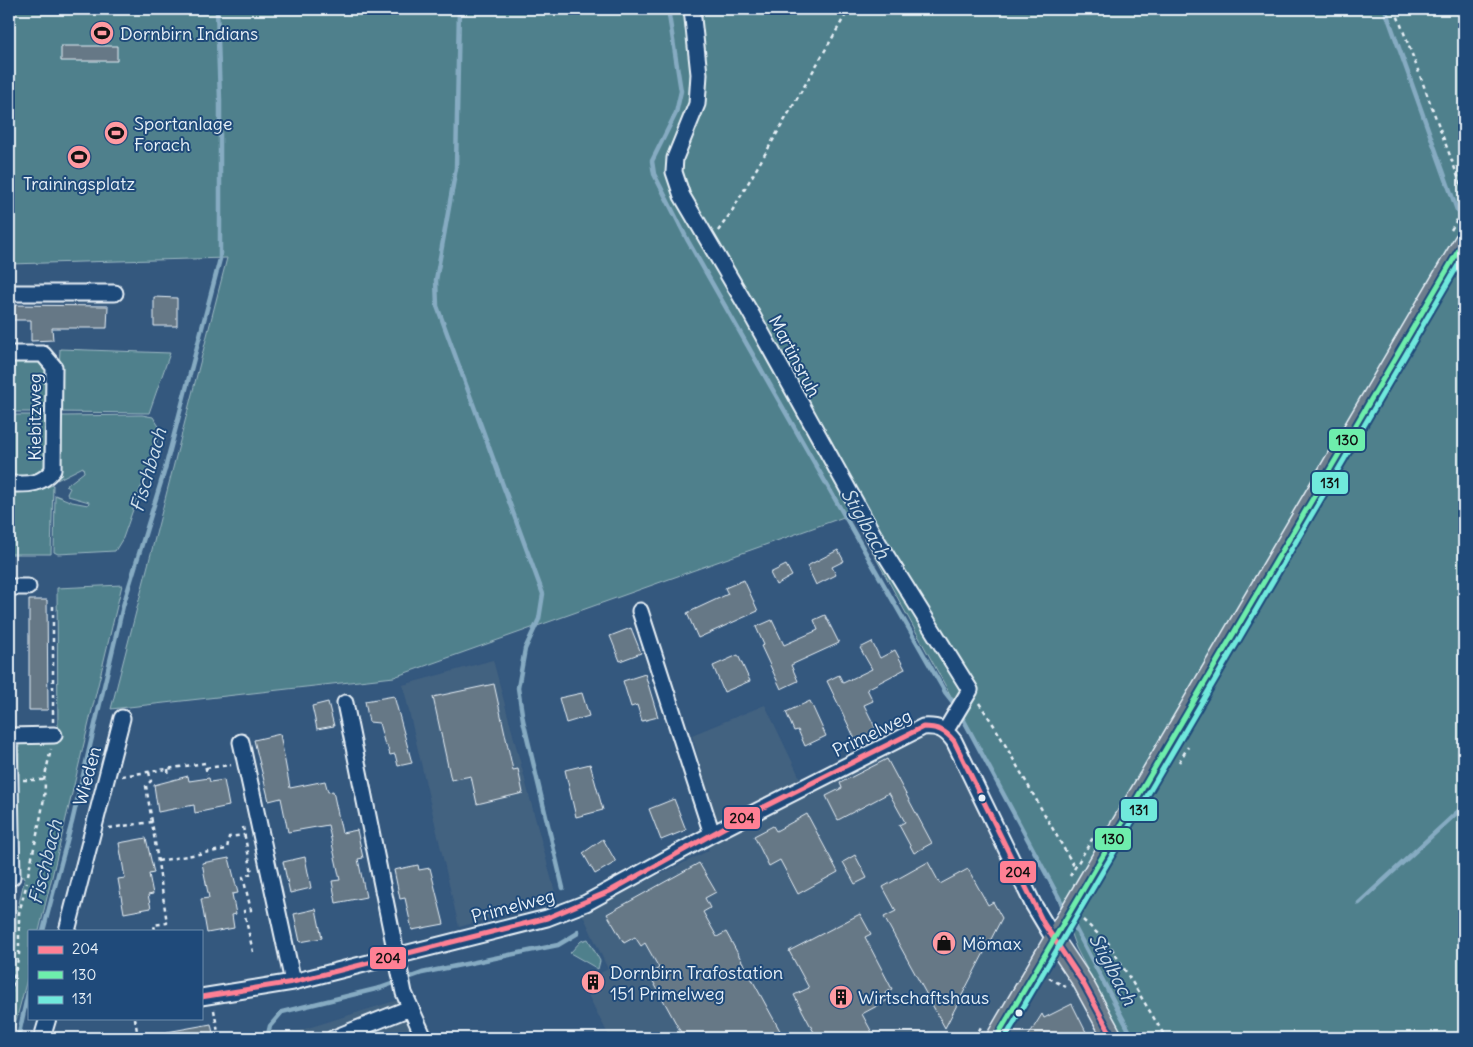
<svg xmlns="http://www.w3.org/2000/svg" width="1473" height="1047" font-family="Delius,sans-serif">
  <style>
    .built { fill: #436280 }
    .green { fill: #4f808c; stroke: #9cb8c2 }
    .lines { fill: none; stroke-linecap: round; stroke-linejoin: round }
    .stream { stroke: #86abc2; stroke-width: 4.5 }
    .building { fill: #667886; stroke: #e8f1f8 }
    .minor-casing { stroke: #e8f1f8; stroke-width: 19 }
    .major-casing { stroke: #e8f1f8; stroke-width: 22 }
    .path { stroke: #e8f1f8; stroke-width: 2.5; stroke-dasharray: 4 4; stroke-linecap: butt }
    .minor { stroke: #1f4a7a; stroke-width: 15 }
    .major { stroke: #6d7d8c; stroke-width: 19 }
    .bus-1-casing { stroke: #1f4a7a; stroke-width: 9 }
    .bus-2-casing { stroke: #1f4a7a; stroke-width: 9 }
    .bus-3-casing { stroke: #1f4a7a; stroke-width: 9 }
    .bus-1 { stroke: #ff8094; stroke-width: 5 }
    .bus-2 { stroke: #6eeeac; stroke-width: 5 }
    .bus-3 { stroke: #70e9dc; stroke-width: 5 }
    .bus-dot { fill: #e8f1f8; stroke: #1f4a7a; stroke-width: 2 }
    .labels { text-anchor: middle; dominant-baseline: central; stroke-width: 4; stroke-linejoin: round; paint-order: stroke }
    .poi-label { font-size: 18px; fill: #e8f1f8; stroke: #1f4a7a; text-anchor: start }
    .street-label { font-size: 18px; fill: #e8f1f8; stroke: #1f4a7a }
    .water-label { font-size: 19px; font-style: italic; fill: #d0e0ea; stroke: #1f4a7a }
    .line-badge { stroke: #1f4a7a; stroke-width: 2 }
    .pale-badge-label { font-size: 14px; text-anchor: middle; font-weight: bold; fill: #111 }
  </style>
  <rect width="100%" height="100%" fill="#34587e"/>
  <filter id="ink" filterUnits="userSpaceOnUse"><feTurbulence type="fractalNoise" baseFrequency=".02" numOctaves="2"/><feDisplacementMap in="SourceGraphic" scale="10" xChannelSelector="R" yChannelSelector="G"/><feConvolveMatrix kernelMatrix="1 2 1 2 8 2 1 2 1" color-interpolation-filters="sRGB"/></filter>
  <g filter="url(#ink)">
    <path class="built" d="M493,660L557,900L459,927L403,685Z
      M765,705L800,778L811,790L897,746L938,731L1037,921L1105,1038H610L582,983L608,969L582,913L708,851L715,818L692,735Z
      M414,995L436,1038H276Z"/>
    <path class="green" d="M9,9H1464V1038H1123L1076,948L1051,880L852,514L394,677L111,709L227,258L9,264Z
      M60,349L170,353L149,413L57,412Z
      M9,358L41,361L49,371V412H9Z
      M9,415H49V466L40,476L9,480Z
      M142,415L153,417L160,428L159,434L147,479L141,487L123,538L115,551L58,554L54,552L55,495L72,502L88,505L89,502L68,496L67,494L70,488L66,486L84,472L83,467L57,480L61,475V418L63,416Z
      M53,485L51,554H9V489L38,490Z
      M122,585L39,931H29V972L14,1028H9V988L15,956L17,912L25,877H18L19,740L58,732L57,588Z
      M588,939L600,961L598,969L570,953L581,941Z"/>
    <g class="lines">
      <path class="stream" d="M459,9L456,168L436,280L437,306L543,594L539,619L525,649L518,688L523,720L563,888
        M668,9L681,91L676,113L652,161L654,174L688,241L945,692L956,706
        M1385,9L1457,210
        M960,713L1065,909
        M1359,903L1464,806
        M1071,920L1133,1038
        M43,931L72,822L123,606L165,469L220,259V100L217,9
        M18,1038L29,988
        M267,1038L270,1026L282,1012L380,988L422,973L558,945L578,933V931"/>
    </g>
    <path class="building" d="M61,46H117V61H61Z
      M154,297L177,298V326H154Z
      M9,305L108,306L107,328H52L53,340L31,341V320H9Z
      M838,550L844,561L832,567L836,575L816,585L807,566Z
      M786,565L792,576L776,585L770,573Z
      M744,580L758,611L698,638L687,613L728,594L725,588Z
      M29,600H47L48,710H29Z
      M825,615L839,643L791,665L798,681L781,689L761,646L764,645L756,627L772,620L784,645L818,630L814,620Z
      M631,628L641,653L620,661L610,636Z
      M872,642L880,658L895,650L905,669L867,689L873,701L864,705L877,731L856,741L827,681L839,675L843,683L872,669L860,648Z
      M738,655L750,681L724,692L713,666Z
      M645,674L658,717L642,721L637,705L631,707L623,681Z
      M494,684L513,770L518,769L523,793L477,804L471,776L451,780L433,697Z
      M582,693L589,716L566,723L559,698Z
      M394,696L412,763L398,766L395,754L390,755L387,745H385L379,723L369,722L365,701Z
      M810,701L826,736L805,746L798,730L794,731L786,712Z
      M328,702L334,726L317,729L312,706Z
      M280,734L290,788L325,781L328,792L333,791L342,833L357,830L363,858L358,859L366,897L336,903L332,881L340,880L328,825L288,832L281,798L269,801L254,740Z
      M887,759L932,843L914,853L899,825L905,822L889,793L838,820L826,796L842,788L840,783Z
      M590,764L603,810L576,817L565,770Z
      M188,776L189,781L209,778L210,782L224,780L229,806L195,813L194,805L158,812L154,785Z
      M674,799L686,830L661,840L649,809Z
      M807,814L838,872L798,894L780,860L769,866L754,836L773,826L776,831Z
      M146,838L154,873L149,874L153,894L148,895L151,908L124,913L118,879L125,878L119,843Z
      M603,839L616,862L595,874L583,853Z
      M855,855L867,878L855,884L843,862Z
      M305,857L311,888L290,893L283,862Z
      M229,858L238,893L232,894L236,914L232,915L234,928L207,933L201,899L209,898L202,863Z
      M928,862L940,884L968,869L988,905L993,902L1002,918L945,1028L884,917L896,911L883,887Z
      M699,863L716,892L705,898L710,908L703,912L717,937L726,932L784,1038H684L649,974L659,968L645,943L641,946L635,937L624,943L607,914Z
      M418,865L419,870L430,868L444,924L412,930L405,898L400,899L394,870Z
      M316,909L322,938L300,942L294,914Z
      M860,914L871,934L865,937L892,989L885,993L888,1000L862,1014L875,1038H817L794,995L809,988L789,951Z
      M1072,1004L1089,1038H1027L1042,1014L1044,1018Z
      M211,1024L214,1038H167V1032Z"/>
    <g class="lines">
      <g class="minor-casing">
        <path id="minor" d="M692,9L699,74L697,104L675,158L674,172L682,196L750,312L874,536L970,690L946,730
          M9,293H115
          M9,354H43L54,367L53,470C40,486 28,484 9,484
          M9,587H28
          M640,611L712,834
          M345,703L404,993L424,1038
          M9,736L12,877H9
          M9,736L54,735
          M241,742L293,982
          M67,931L122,718
          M201,997L293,982L547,918L586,903L712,834L923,727C938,726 945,729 954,741L1033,904L1054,939
          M42,1038L48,1018
          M334,1038L410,1008"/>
      </g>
      <g class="major-casing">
        <path id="major" d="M1054,939L1082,981L1113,1038
          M996,1038L1464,241"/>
      </g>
      <path class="path" d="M1395,9L1464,193
        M1451,230L1464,208
        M718,231L732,211L849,9
        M53,606V722
        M9,642V721
        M979,703L995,727L1075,868
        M1179,762L1188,747
        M206,768L231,765
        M168,769L169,777
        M149,772L151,781L146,786L152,822
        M122,776L205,763L207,775
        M23,780H44
        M243,827L252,873L243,877L251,910L244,911L253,952
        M109,828L152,822L167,923L154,925L155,931
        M158,861L227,849L229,837L244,835
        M28,875C31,859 49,790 44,780L51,749
        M1070,876L1097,831
        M1083,920L1109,944L1166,1038
        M12,944V891
        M1049,978L1066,987
        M9,1002L19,954V913L27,883
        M214,1010L219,1038
        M135,1018L138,1038
        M9,1032L29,1036
        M975,1038L981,1027"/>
      <use href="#minor" class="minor"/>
      <use href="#major" class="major"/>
      <g class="bus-1-casing">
        <path id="bus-1" d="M201,997L293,982L547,918L610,891L736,821L923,727C937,727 945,730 954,741L1044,924L1082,981L1113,1038"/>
      </g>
      <g class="bus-2-casing">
        <path id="bus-2" d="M996,1038L1464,241"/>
      </g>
      <g class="bus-3-casing">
        <path id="bus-3" d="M1005,1038L1464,255"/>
      </g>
      <use href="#bus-1" class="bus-1"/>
      <use href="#bus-2" class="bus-2"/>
      <use href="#bus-3" class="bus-3"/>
    </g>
  </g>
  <defs>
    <g id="stadium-disc" transform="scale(1.25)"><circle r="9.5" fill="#ff9aa2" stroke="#1f4a7a"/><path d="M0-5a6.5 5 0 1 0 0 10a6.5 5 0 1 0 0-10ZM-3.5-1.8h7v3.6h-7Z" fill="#111"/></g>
    <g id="shop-disc" transform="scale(1.25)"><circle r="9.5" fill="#ff9aa2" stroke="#1f4a7a"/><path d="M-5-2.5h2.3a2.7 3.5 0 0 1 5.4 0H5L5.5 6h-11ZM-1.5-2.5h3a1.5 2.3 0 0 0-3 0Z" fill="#111"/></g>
    <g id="building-disc" transform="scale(1.25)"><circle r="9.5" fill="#ff9aa2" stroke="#1f4a7a"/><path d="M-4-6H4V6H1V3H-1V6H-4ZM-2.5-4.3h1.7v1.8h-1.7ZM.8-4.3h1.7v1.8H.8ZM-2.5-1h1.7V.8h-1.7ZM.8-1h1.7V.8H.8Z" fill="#111"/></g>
  </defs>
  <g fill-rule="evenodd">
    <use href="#stadium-disc" x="102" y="33"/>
    <use href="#stadium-disc" x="116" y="133"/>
    <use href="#stadium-disc" x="79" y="157"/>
    <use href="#shop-disc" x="944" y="943"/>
    <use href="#building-disc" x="593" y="982"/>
    <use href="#building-disc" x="841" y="997"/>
  </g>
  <g class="bus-dot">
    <circle cx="982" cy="798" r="4.5"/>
    <circle cx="1019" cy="1013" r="4.5"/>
  </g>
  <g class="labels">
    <g class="poi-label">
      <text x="120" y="33">Dornbirn Indians</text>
      <text x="134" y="123">Sportanlage<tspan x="134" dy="21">Forach</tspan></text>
      <text x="79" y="183" text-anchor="middle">Trainingsplatz</text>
      <text x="962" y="943">Mömax</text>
      <text x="610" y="972">Dornbirn Trafostation<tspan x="610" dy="21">151 Primelweg</tspan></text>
      <text x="858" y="997">Wirtschaftshaus</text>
    </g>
    <g class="street-label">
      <text transform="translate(795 356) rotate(62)">Martinsruh</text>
      <text transform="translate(34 417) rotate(-90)">Kiebitzweg</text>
      <text transform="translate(872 733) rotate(-26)">Primelweg</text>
      <text transform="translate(87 776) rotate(-75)">Wieden</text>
      <text transform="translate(513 906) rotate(-15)">Primelweg</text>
    </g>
    <g class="water-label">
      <text transform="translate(148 470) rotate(-74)">Fischbach</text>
      <text transform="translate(866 523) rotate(60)">Stiglbach</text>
      <text transform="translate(45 862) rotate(-76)">Fischbach</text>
      <text transform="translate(1113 969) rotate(62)">Stiglbach</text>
    </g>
  </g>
  <g class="line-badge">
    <rect x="1328" y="428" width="38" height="24" rx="5" fill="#6eeeac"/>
    <rect x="1311" y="471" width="38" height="24" rx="5" fill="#70e9dc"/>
    <rect x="1120" y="798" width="38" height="24" rx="5" fill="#70e9dc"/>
    <rect x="723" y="806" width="38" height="24" rx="5" fill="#ff8094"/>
    <rect x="1094" y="827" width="38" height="24" rx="5" fill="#6eeeac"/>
    <rect x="999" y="860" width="38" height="24" rx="5" fill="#ff8094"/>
    <rect x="369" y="946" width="38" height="24" rx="5" fill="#ff8094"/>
  </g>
  <g class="pale-badge-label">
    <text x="1347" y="445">130</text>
    <text x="1330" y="488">131</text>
    <text x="1139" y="815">131</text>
    <text x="742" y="823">204</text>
    <text x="1113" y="844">130</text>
    <text x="1018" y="877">204</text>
    <text x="388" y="963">204</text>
  </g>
  <rect width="1473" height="1047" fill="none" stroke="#1f4a7a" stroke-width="30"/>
  <rect x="15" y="15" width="1443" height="1017" fill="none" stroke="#e8f1f8" stroke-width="2" filter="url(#ink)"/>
  <rect x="28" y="930" width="175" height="90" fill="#1f4a7a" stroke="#6f8dac"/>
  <rect x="38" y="946" width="25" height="8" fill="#ff8094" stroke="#6f8dac"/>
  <text x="72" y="954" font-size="15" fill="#e8f1f8">204</text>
  <rect x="38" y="971" width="25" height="8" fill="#6eeeac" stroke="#6f8dac"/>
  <text x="72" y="980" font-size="15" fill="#e8f1f8">130</text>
  <rect x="38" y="996" width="25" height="8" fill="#70e9dc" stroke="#6f8dac"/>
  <text x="72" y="1004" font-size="15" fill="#e8f1f8">131</text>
</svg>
